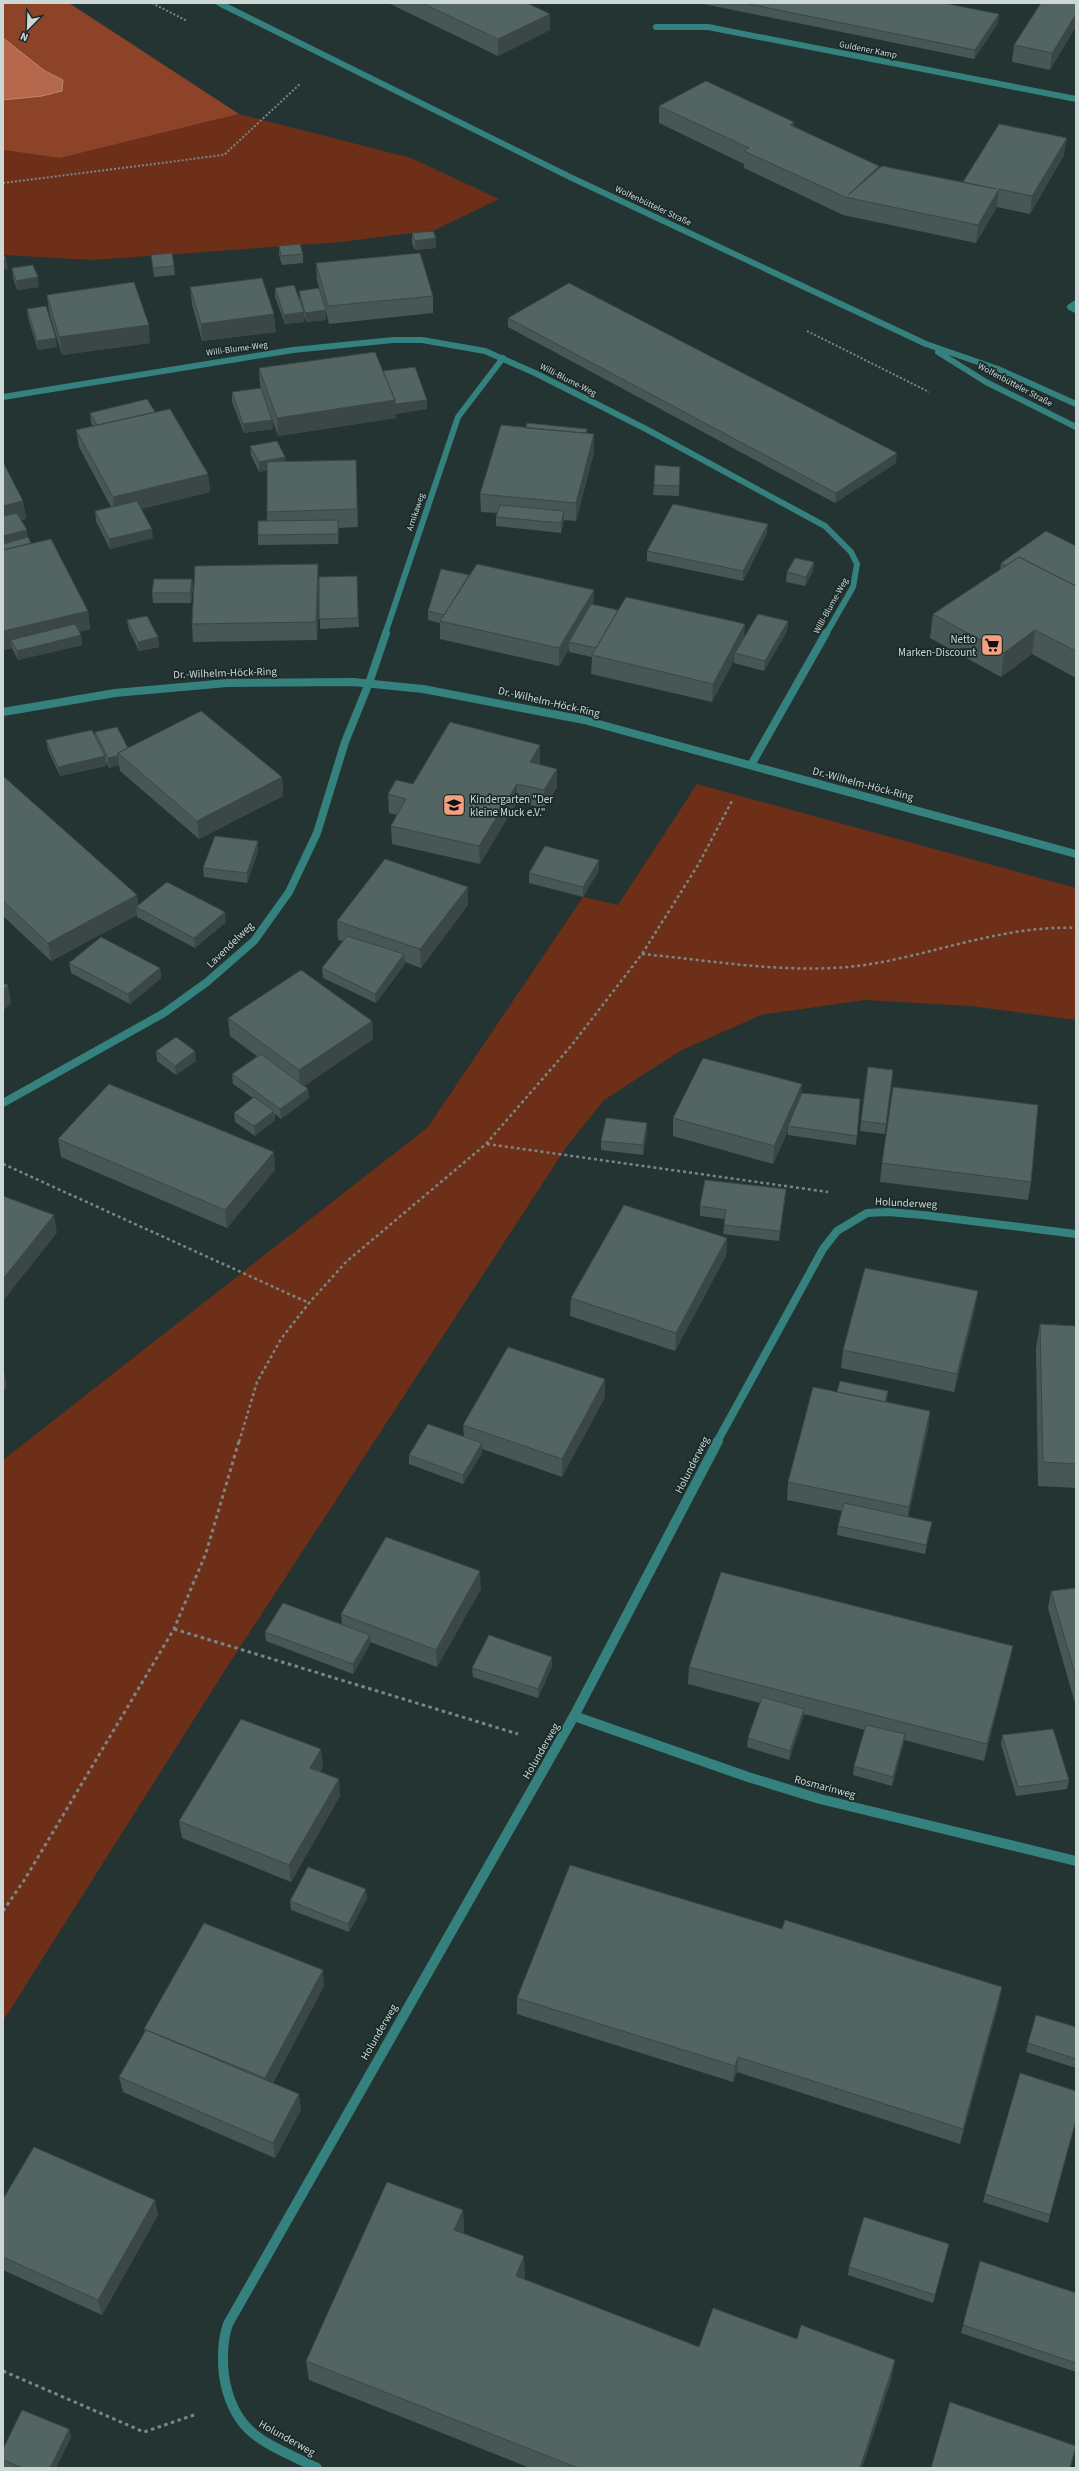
<svg xmlns="http://www.w3.org/2000/svg" width="1079" height="2471" font-family="'Source Sans 3',sans-serif">
  <style>
    .green { fill: #6d2f17 }
    .forest { fill: #8c4327 }
    .water { fill: #b5684b; stroke: #bc8975 }
    .lines { fill: none; stroke-linecap: round; stroke-linejoin: round }
    .path-far2 { stroke: #798786; stroke-width: 2; stroke-dasharray: 2 2; stroke-linecap: butt }
    .path-far1 { stroke: #798786; stroke-width: 2.5; stroke-dasharray: 3 3; stroke-linecap: butt }
    .path { stroke: #798786; stroke-width: 3; stroke-dasharray: 3.5 3.5; stroke-linecap: butt }
    .minor-far2 { stroke: #34817d; stroke-width: 6 }
    .minor-far1 { stroke: #34817d; stroke-width: 8 }
    .minor { stroke: #34817d; stroke-width: 10 }
    .tertiary { stroke: #34817d; stroke-width: 6 }
    .wall { fill: #475755 }
    .shaded-wall { fill: #3a4745 }
    .building { fill: #536563; stroke: #3a4745 }
    .labels { text-anchor: middle; dominant-baseline: central; stroke-width: 3.5; stroke-linejoin: round; paint-order: stroke }
    .far-street-label { font-size: 9px; fill: #cdd7d6; stroke: #1a2a29 }
    .poi-label { font-size: 11px; fill: #cdd7d6; stroke: #1a2a29; text-anchor: end }
    .street-label { font-size: 11px; fill: #cdd7d6; stroke: #1a2a29 }
  </style>
  <rect width="100%" height="100%" fill="#233433"/>
  <path class="green" d="M239,114L411,158L499,199L435,230L341,242L93,260L3,255V150L60,158Z
    M697,784L1076,888V1020L970,1006L865,1000L761,1015L680,1051L604,1100L567,1146L229,1664L3,2021V1460L428,1127L583,897L618,905Z"/>
  <path class="forest" d="M3,3H69L239,114L60,158L3,150V100L57,93L63,80L45,71L3,38Z"/>
  <path class="water" d="M3,38L45,71L63,80L62,91L42,96L3,100Z"/>
  <g class="lines">
    <path class="path-far2" d="M152,3L187,21
      M3,183L224,155L300,84
      M807,331L929,392"/>
    <path class="path-far1" d="M642,954C719,961 800,977 877,963C943,951 1008,925 1076,928
      M487,1144L828,1192
      M3,1164L309,1303
      M239,1442L257,1382L281,1339L309,1303L346,1262L486,1144L571,1046L642,954L698,865L733,799"/>
    <path class="path" d="M174,1629L518,1734
      M3,1911L25,1879L174,1629L206,1553L239,1441
      M3,2371L144,2432L194,2415"/>
    <path class="minor-far2" d="M656,27H708L1076,99
      M1076,303L1070,307L1076,310
      M3,397L293,350L393,340H422L485,351L535,373L646,429L825,526L851,552L857,564L853,587L826,634
      M385,634L458,417L503,358"/>
    <path class="minor-far1" d="M3,712L115,693L227,683L353,682L423,689L584,720L1076,854
      M751,765L826,633
      M3,1103L164,1013L207,982L254,941L289,892L317,833L345,742L369,683L386,633
      M717,1442L823,1249L837,1231L867,1213L888,1212L923,1215L1076,1234"/>
    <path class="minor" d="M574,1716L748,1777L820,1799L1076,1861
      M317,2468C268,2443 234,2437 224,2376C222,2358 222,2341 228,2324L574,1716L718,1441"/>
    <path class="tertiary" d="M219,3L572,178L926,344L998,369L1076,404
      M938,352L986,382L1076,427"/>
  </g>
  <path class="wall" d="M388,3H527L550,14V30L498,56Z
    M699,3H943L999,14L998,23L974,59Z
    M1076,3L1050,70L1012,62L1014,45Z
    M659,106L794,122V126L879,168L963,183V182L1064,155L1030,214L997,207L976,243L843,215L744,168V164L659,123Z
    M412,233L436,248L415,250L412,243Z
    M279,246L303,254V263L282,265L279,255Z
    M151,255L174,266L175,275L154,277Z
    M316,263L433,296V313L329,324L326,312V320L306,322L304,316V322L285,324L275,297V288L300,300L299,291L321,295L317,280Z
    M12,268L39,287L17,290L13,278Z
    M190,287L276,332L202,341L192,304Z
    M47,295L150,343L62,355L49,312Z
    M27,309L57,347L38,350L28,318Z
    M508,318L896,463L835,503L508,327Z
    M259,368L383,371L427,409L395,414L396,418L278,436L263,393L272,420L273,429L244,433L232,402V392L261,388L260,386Z
    M155,412L208,474L210,492L141,509L153,538L110,549L96,521L95,511L111,507L79,447L76,430L93,426L91,423L90,413Z
    M526,428L587,429V434H594V452L576,521L564,520L561,533L496,526V517L497,513L481,512L480,494Z
    M250,446L285,457V462L356,460L358,527L339,528L338,544L258,545V535L267,521V470L259,472L251,455Z
    M3,462L23,501L26,519L21,520L28,538L31,543L88,611L90,629L79,632L81,635L82,645L18,660L12,648L3,650Z
    M680,467L679,496L653,495L654,485Z
    M767,533L743,581L647,561V551Z
    M1076,546V678L1032,654L1001,677L930,638L933,614L1000,570L1001,563Z
    M814,562L813,571L805,586L786,582L787,572Z
    M469,575L594,590L593,605L744,637L788,621L787,631L764,671L734,663V660L712,702L591,674L592,657L569,652V649L559,666L440,639V623L428,620V611Z
    M357,576L359,627L320,629L319,584L317,640L193,642L192,624L319,580Z
    M192,579L193,588L191,603H153L152,593Z
    M127,620L158,637L159,647L139,651L129,630Z
    M95,732L128,748L282,777L283,796L199,839L120,771L119,765L109,768L106,762V766L60,776L48,750L46,740L95,736Z
    M540,763L539,764L557,787L544,808L517,802L480,864L392,844L391,826L397,815L389,813L388,794Z
    M3,776L137,895L138,905L226,922L195,948L137,917V915L51,961L3,916Z
    M258,851L247,883L204,877L203,868Z
    M599,860V870L583,897L529,883V873Z
    M468,887V905L421,968L405,962V964L376,1003L323,978L322,968L343,941L338,940L337,921Z
    M69,963L160,968L161,978L130,1004L71,973Z
    M228,1018L372,1021L373,1039L304,1086L308,1089L309,1098L281,1119L275,1114V1120L255,1136L235,1122L234,1113L253,1098L233,1084L232,1074L258,1057L230,1036Z
    M156,1051L196,1061L176,1075L157,1061Z
    M868,1067L893,1070L885,1134L860,1131Z
    M801,1094L860,1099L856,1145L788,1135V1131L773,1164L673,1136V1118Z
    M647,1132L643,1155L601,1150V1141Z
    M58,1139L275,1170L227,1228L61,1157Z
    M882,1163L1031,1182L1028,1200L880,1182Z
    M785,1199L779,1241L723,1234L725,1219L700,1216V1206Z
    M727,1238L726,1256L675,1351L570,1316L571,1298Z
    M975,1309L954,1392L841,1368L843,1350Z
    M1040,1324L1076,1326V1488L1038,1486L1036,1348Z
    M605,1379V1397L562,1477L482,1449V1453L463,1484L409,1464V1455L464,1437L463,1425Z
    M887,1402L930,1411L928,1429L908,1517L932,1522L930,1531L925,1554L837,1535L838,1526L842,1511L787,1500L788,1482Z
    M1076,1588V1707L1048,1608L1051,1591Z
    M481,1589L437,1667L370,1642V1644L353,1674L266,1641L265,1632L342,1625L341,1614Z
    M552,1657V1666L538,1698L473,1677L472,1668Z
    M1009,1663L984,1761L904,1740L892,1786L853,1775L854,1766L865,1730L804,1714L803,1718L789,1760L747,1747L748,1738L760,1703L688,1684L689,1667Z
    M1002,1735L1069,1780L1067,1789L1016,1796L1001,1744Z
    M323,1766L320,1772L340,1796L291,1882L182,1838L179,1821Z
    M367,1898L349,1932L291,1910L290,1901Z
    M324,1986L273,2083L301,2110L275,2158L123,2092L119,2077L145,2032L144,2029Z
    M517,1998L999,2003L960,2144L737,2072L733,2082L517,2014Z
    M1076,2027V2068L1026,2052L1028,2043Z
    M1076,2120L1048,2223L983,2202L985,2194Z
    M3,2199L155,2200L158,2215L102,2315L3,2270Z
    M463,2210L464,2231L463,2233L525,2276L524,2279L699,2347L797,2339L895,2360L891,2380L862,2468H530L309,2380L306,2361Z
    M949,2244L933,2303L848,2275L849,2267Z
    M980,2261L1076,2293V2372L961,2333Z
    M69,2429L71,2437L56,2468H8L3,2466V2449Z"/>
  <path class="shaded-wall" d="M550,14V30L498,56V39Z
    M999,14L998,23L974,59L975,50Z
    M1076,14V27L1050,70L1052,53Z
    M794,122L793,139L790,125Z
    M1067,138L1064,155L1030,214L1032,196Z
    M879,166L878,183L848,195Z
    M999,189L997,207L976,243L978,225Z
    M436,238V248L415,250V241Z
    M6,259L8,269L3,270V260Z
    M38,277L39,287L17,290L16,281Z
    M326,310V320L306,322L305,313Z
    M304,312V322L285,324L284,315Z
    M274,314L276,332L202,341L201,324Z
    M149,325L150,343L62,355L59,337Z
    M56,338L57,347L38,350L37,341Z
    M395,400H427V409L395,414L396,418L278,436L277,418Z
    M272,420L273,429L244,433L243,424Z
    M594,434V452L576,521V503Z
    M897,453L896,463L835,503L836,493Z
    M285,457L286,467L259,472V462Z
    M356,460L357,478L358,527L357,509Z
    M208,474L210,492L115,515L113,497Z
    M23,501L26,519L3,524V506Z
    M564,511V520L561,533V523Z
    M338,520L339,529L338,544Z
    M768,524L767,533L743,581V571Z
    M152,529L153,538L110,549L109,539Z
    M27,530L28,539L3,546V536Z
    M814,562L813,571L805,586L806,577Z
    M318,564L319,582L317,640L316,622Z
    M192,579L193,588L191,603L190,593Z
    M594,590L593,608L569,642V649L559,666V648Z
    M88,611L90,629L15,647L11,640L12,648L3,650V631Z
    M788,621L787,631L764,671L765,661Z
    M745,624L744,642L735,653L734,660L712,702L713,684Z
    M1035,630L1032,654L1001,677L1004,653Z
    M81,635L82,645L18,660L17,651Z
    M158,637L159,647L139,651L138,642Z
    M540,745V763L530,780V762Z
    M105,756L106,766L60,776L58,767Z
    M118,756L119,765L109,768L108,758Z
    M557,769V787L544,808V790Z
    M282,777L283,796L199,839L197,821Z
    M517,784V802L480,864L479,846Z
    M258,841V851L247,883V873Z
    M599,860V870L583,897V887Z
    M468,887V905L421,968L420,949Z
    M137,895L139,909L136,907L137,915L51,961L48,943Z
    M225,912L226,922L195,948L194,938Z
    M404,954L405,964L376,1003L375,994Z
    M160,968L161,978L130,1004L128,994Z
    M8,985L11,1003L3,1011V990Z
    M372,1021L373,1039L300,1089L299,1070Z
    M195,1051L196,1061L176,1075L175,1066Z
    M802,1084L801,1102L788,1126V1131L773,1164L774,1146Z
    M308,1089L309,1098L281,1119L280,1109Z
    M274,1111L275,1120L255,1136L254,1126Z
    M647,1123V1132L643,1155V1145Z
    M274,1152L275,1170L227,1228L225,1210Z
    M786,1189L785,1199L779,1241L780,1231Z
    M54,1215L57,1233L3,1301V1279Z
    M727,1238L726,1256L675,1351L676,1333Z
    M978,1291L975,1309L954,1392L957,1374Z
    M3,1365L7,1387L3,1392Z
    M605,1379V1397L562,1477V1459Z
    M888,1391L887,1401L882,1418L883,1409Z
    M930,1411L928,1429L906,1524L909,1507Z
    M482,1443V1453L463,1484V1475Z
    M932,1522L930,1531L925,1554L926,1545Z
    M480,1571L481,1589L437,1667L436,1650Z
    M370,1635V1644L353,1674V1664Z
    M1013,1646L1009,1663L984,1761L987,1744Z
    M552,1657V1666L538,1698V1689Z
    M804,1709L803,1718L789,1760L790,1751Z
    M905,1734L904,1743L892,1786L893,1777Z
    M321,1749L323,1766L312,1785L310,1768Z
    M339,1779L340,1796L291,1882L289,1865Z
    M366,1889L367,1898L349,1932L348,1924Z
    M323,1970L324,1986L267,2094L265,2078Z
    M1002,1987L999,2003L960,2144L963,2129Z
    M738,2057L737,2072L733,2082L735,2066Z
    M299,2094L301,2110L275,2158L273,2143Z
    M155,2200L158,2215L102,2315L98,2300Z
    M463,2210L464,2231L455,2250L454,2230Z
    M949,2244L947,2252L933,2303L935,2295Z
    M524,2256L525,2276L517,2296L516,2276Z
    M895,2360L891,2380L862,2468H860Z
    M69,2429L71,2437L56,2468H50Z"/>
  <path class="building" d="M422,3H527L550,14L498,39Z
    M744,3H943L999,14L975,50Z
    M1041,3H1076V14L1052,53L1014,45Z
    M706,81L794,122L790,125L879,166L848,195L882,166L996,189L963,182L999,124L1067,138L1032,196L999,189L978,225L845,197L744,151L749,148L659,106Z
    M433,231L436,238L415,241L412,233Z
    M300,244L303,254L281,256L279,246Z
    M172,253L174,266L153,268L151,255Z
    M420,253L433,296L328,306L316,263Z
    M3,254L6,259L3,260Z
    M33,265L38,277L16,281L12,268Z
    M262,278L274,314L201,324L190,287Z
    M134,282L149,325L59,337L47,295Z
    M569,283L897,453L836,493L508,318Z
    M294,285L304,312L284,315L275,288Z
    M319,288L326,310L305,313L299,291Z
    M46,306L56,338L37,341L27,309Z
    M375,352L395,400L277,418L259,368Z
    M415,367L427,400L395,404V400L383,371Z
    M261,388L272,420L243,424L232,392Z
    M147,399L155,412L97,425L90,413Z
    M170,409L208,474L113,497L76,430Z
    M527,423L587,429L586,433L526,428Z
    M501,425L594,434L576,503L480,494Z
    M277,441L285,457L259,462L250,446Z
    M356,460L357,509L267,512V462Z
    M3,462L23,501L3,506Z
    M655,465L680,467L679,486L654,485Z
    M137,501L152,529L109,539L95,511Z
    M673,504L768,524L743,571L647,551Z
    M500,505L564,511L561,523L496,517Z
    M17,513L27,530L3,536V516Z
    M338,520V534L258,535V521Z
    M1046,531L1076,546V586L1019,557L1006,566L1001,563Z
    M28,537L31,543L3,550V544Z
    M51,539L88,611L3,631V550Z
    M1019,557L1076,586V651L1035,630L1004,653L933,614Z
    M795,558L814,562L806,577L787,572Z
    M318,564L316,622L192,624L195,566Z
    M477,564L594,590L559,648L440,621Z
    M441,569L469,575L444,615L428,611Z
    M357,576L358,618L319,619V577Z
    M154,579H192L190,593H152Z
    M626,597L745,624L713,684L592,655Z
    M591,604L618,610L596,648L569,642Z
    M758,614L788,621L765,661L735,653Z
    M147,616L158,637L138,642L127,620Z
    M75,624L81,635L17,651L11,640Z
    M201,711L282,777L197,821L118,753Z
    M450,722L540,745L530,762L557,769L544,790L517,784L479,846L391,826L406,799L388,794L396,780L413,784Z
    M117,727L128,748L118,753V756L108,758L95,732Z
    M92,730L105,756L58,767L46,740Z
    M3,776L137,895L48,943L3,901Z
    M215,836L258,841L247,873L203,868Z
    M545,846L599,860L583,887L529,873Z
    M385,859L468,887L420,949L337,921Z
    M167,882L225,912L194,938L136,907Z
    M347,936L404,954L375,994L322,968Z
    M101,937L160,968L128,994L69,963Z
    M301,970L372,1021L299,1070L228,1018Z
    M3,983L8,985L3,990Z
    M176,1037L195,1051L175,1066L156,1051Z
    M261,1054L308,1089L280,1109L232,1074Z
    M703,1058L802,1084L774,1146L673,1118Z
    M868,1067L893,1070L886,1124L861,1121Z
    M109,1084L274,1152L225,1210L58,1139Z
    M893,1087L1038,1105L1031,1182L882,1163Z
    M802,1093L860,1099L857,1136L788,1126Z
    M254,1097L274,1111L254,1126L234,1113Z
    M606,1118L647,1123L643,1145L601,1141Z
    M705,1180L786,1189L780,1231L724,1225L726,1210L700,1206Z
    M3,1196L54,1215L3,1279Z
    M624,1205L727,1238L676,1333L571,1298Z
    M865,1268L978,1291L957,1374L843,1350Z
    M1040,1324L1076,1326V1464L1043,1462Z
    M508,1347L605,1379L562,1459L463,1425Z
    M840,1381L888,1391L885,1402L837,1392Z
    M813,1387L930,1411L909,1507L788,1482Z
    M428,1424L482,1443L463,1475L409,1455Z
    M844,1503L932,1522L926,1545L838,1526Z
    M386,1537L480,1571L436,1650L341,1614Z
    M721,1572L1013,1646L987,1744L689,1667Z
    M1076,1588V1677L1051,1591Z
    M283,1603L370,1635L353,1664L265,1632Z
    M489,1635L552,1657L538,1689L472,1668Z
    M762,1697L804,1709L790,1751L748,1738Z
    M241,1719L321,1749L310,1768L339,1779L289,1865L179,1821Z
    M866,1725L905,1734L893,1777L854,1766Z
    M1053,1729L1069,1780L1018,1787L1002,1735Z
    M570,1865L782,1929L785,1920L1002,1987L963,2129L738,2057L735,2066L517,1998Z
    M308,1867L366,1889L348,1924L290,1901Z
    M204,1923L323,1970L265,2078L144,2029Z
    M1036,2015L1076,2027V2059L1028,2043Z
    M146,2030L299,2094L273,2143L119,2077Z
    M1020,2073L1076,2091V2120L1050,2215L985,2194Z
    M34,2147L155,2200L98,2300L3,2257V2199Z
    M387,2182L463,2210L454,2230L524,2256L516,2276L699,2347L713,2308L797,2339L801,2325L895,2360L860,2468H578L306,2361Z
    M864,2217L949,2244L935,2295L849,2267Z
    M980,2261L1076,2293V2363L963,2325Z
    M950,2402L1076,2446L1070,2468H931Z
    M22,2410L69,2429L50,2468H23L3,2460V2449Z"/>
  <defs>
    <g id="supermarket-square" transform="scale(1.15)"><rect x="-9" y="-9" width="18" height="18" rx="4" fill="#f2a081" stroke="#1a2a29"/><path d="M-6-5.5h2.5l.6 2H6L4.5 2H-2.5L-4.4-4H-6ZM-1.5 3.2a1.3 1.3 0 1 0 .1 0ZM3 3.2a1.3 1.3 0 1 0 .1 0Z" fill="#111"/></g>
    <g id="school-square" transform="scale(1.15)"><rect x="-9" y="-9" width="18" height="18" rx="4" fill="#f2a081" stroke="#1a2a29"/><path d="M0-5L7-2L0 1L-7-2ZM-4 1L0 2.5L4 1V4Q0 6-4 4Z" fill="#111"/></g>
  </defs>
  <g fill-rule="evenodd">
    <use href="#supermarket-square" x="992" y="645"/>
    <use href="#school-square" x="454" y="805"/>
  </g>
  <g class="labels">
    <g class="far-street-label">
      <text transform="translate(868 50) rotate(11)">Guldener Kamp</text>
      <text transform="translate(653 206) rotate(25)">Wolfenbütteler Straße</text>
      <text transform="translate(237 349) rotate(-8)">Willi-Blume-Weg</text>
      <text transform="translate(568 380) rotate(27)">Willi-Blume-Weg</text>
      <text transform="translate(1015 385) rotate(28)">Wolfenbütteler Straße</text>
      <text transform="translate(416 512) rotate(-71)">Arnikaweg</text>
      <text transform="translate(831 606) rotate(-61)">Willi-Blume-Weg</text>
    </g>
    <g class="poi-label">
      <text x="976" y="639">Netto<tspan x="976" dy="13">Marken-Discount</tspan></text>
      <text x="470" y="799" text-anchor="start">Kindergarten "Der<tspan x="470" dy="13">kleine Muck e.V."</tspan></text>
    </g>
    <g class="street-label">
      <text transform="translate(225 673) rotate(-2)">Dr.-Wilhelm-Höck-Ring</text>
      <text transform="translate(549 702) rotate(13)">Dr.-Wilhelm-Höck-Ring</text>
      <text transform="translate(863 784) rotate(15)">Dr.-Wilhelm-Höck-Ring</text>
      <text transform="translate(230 945) rotate(-44)">Lavendelweg</text>
      <text transform="translate(906 1203) rotate(3)">Holunderweg</text>
      <text transform="translate(692 1465) rotate(-63)">Holunderweg</text>
      <text transform="translate(541 1751) rotate(-60)">Holunderweg</text>
      <text transform="translate(825 1787) rotate(15)">Rosmarinweg</text>
      <text transform="translate(379 2032) rotate(-60)">Holunderweg</text>
      <text transform="translate(287 2438) rotate(29)">Holunderweg</text>
    </g>
  </g>
  <rect width="1079" height="2471" fill="none" stroke="#cdd7d6" stroke-width="8"/>
  <g transform="translate(28 28) rotate(203)" stroke="#1a2a29" stroke-width="3" paint-order="stroke">
  <path d="M0-3L7 15L0 10L-7 15Z" fill="#cdd7d6"/>
  <text y="-6" font-size="11" font-weight="bold" text-anchor="middle" fill="#cdd7d6">N</text>
  </g>
</svg>
